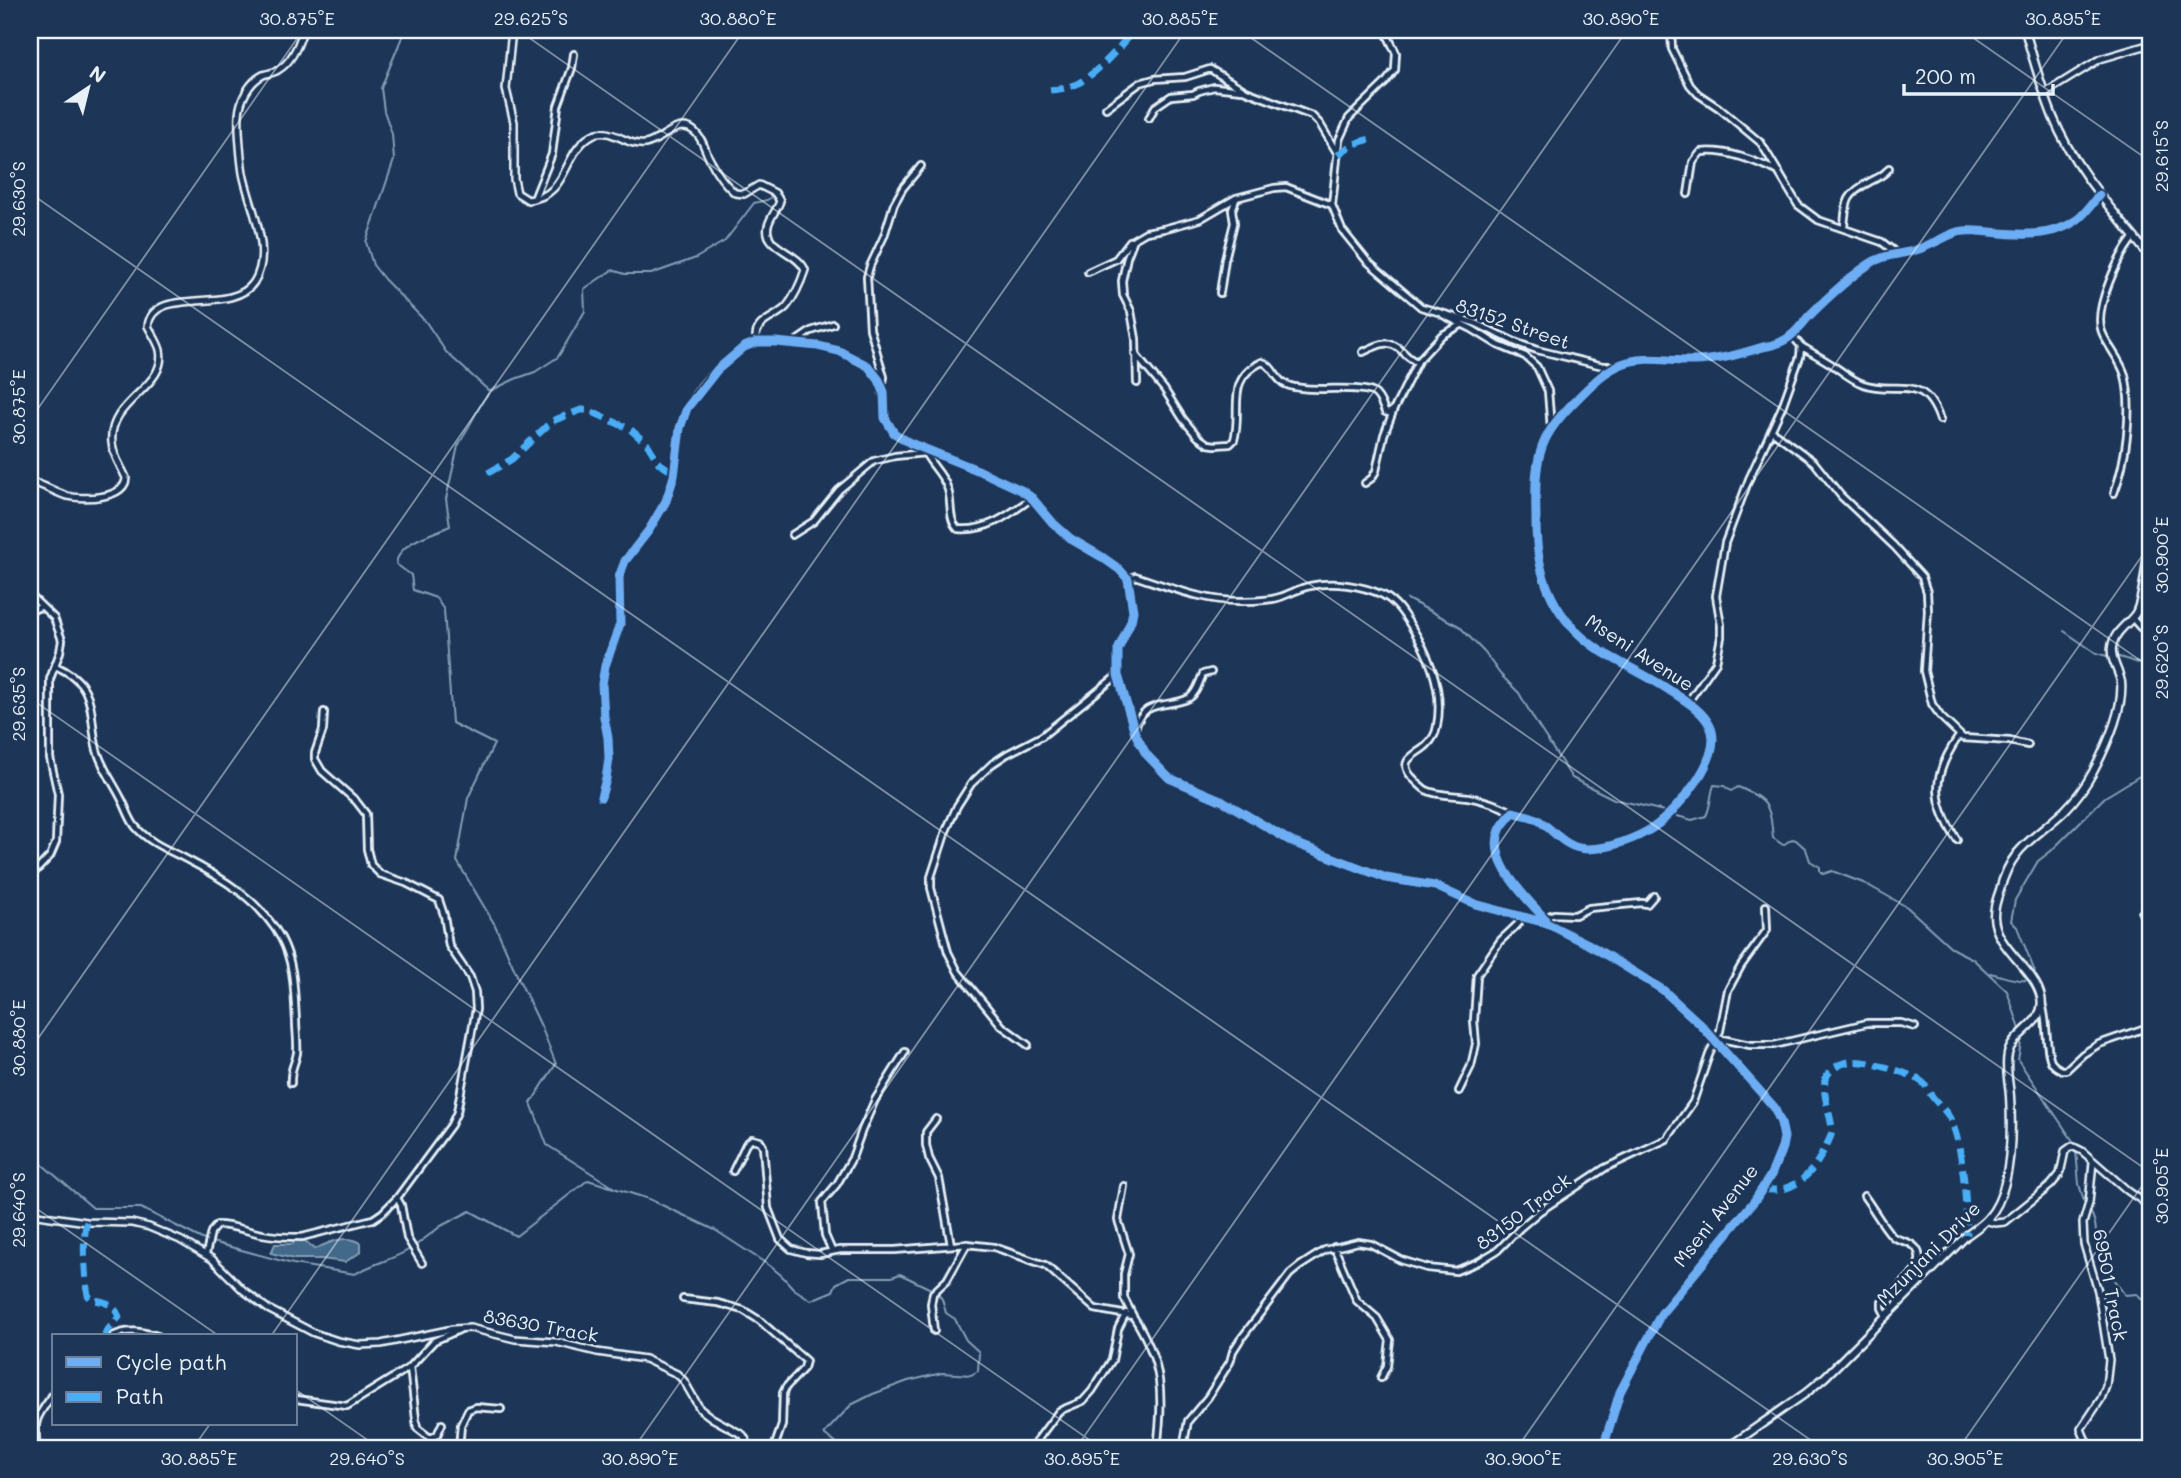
<svg xmlns="http://www.w3.org/2000/svg" width="2181" height="1478" font-family="Mali,sans-serif">
  <style>
    .water { fill: #43688a; stroke: #859fb6; stroke-width: 2 }
    .lines { fill: none; stroke-linecap: round; stroke-linejoin: round }
    .stream { stroke: #859fb6; stroke-width: 2 }
    .minor-casing { stroke: #e8f1f8; stroke-width: 10 }
    .tertiary-casing { stroke: #e8f1f8; stroke-width: 10 }
    .secondary-casing { stroke: #e8f1f8; stroke-width: 11 }
    .minor { stroke: #1d3557; stroke-width: 4.5 }
    .tertiary { stroke: #1d3557; stroke-width: 5 }
    .secondary { stroke: #1d3557; stroke-width: 6 }
    .quiet { stroke: #49aef6; stroke-width: 7; stroke-dasharray: 14 7; stroke-linecap: butt }
    .cycleway-casing { stroke: #1d3557; stroke-width: 13 }
    .cycleway { stroke: #6dadf4; stroke-width: 9 }
    .ticks { fill: none; stroke: #e8f1f8; stroke-width: 2; stroke-opacity: 0.45 }
    .labels { text-anchor: middle; dominant-baseline: central; stroke-width: 6; stroke-linejoin: round; paint-order: stroke }
    .street-label { font-size: 19px; fill: #e8f1f8; stroke: #1d3557 }
    .neatline { fill: none; stroke: #e8f1f8; stroke-width: 2.5 }
    .ticks-label { font-size: 18px; text-anchor: middle; fill: #e8f1f8 }
  </style>
  <rect width="100%" height="100%" fill="#1d3557"/>
  <filter id="ink" filterUnits="userSpaceOnUse"><feTurbulence type="fractalNoise" baseFrequency=".0143" numOctaves="2"/><feDisplacementMap in="SourceGraphic" scale="14" xChannelSelector="R" yChannelSelector="G"/><feConvolveMatrix kernelMatrix="1 2 1 2 8 2 1 2 1" color-interpolation-filters="sRGB"/></filter>
  <g filter="url(#ink)">
    <path class="water" d="M295,1239L305,1241L315,1249C330,1242 346,1234 361,1243V1252L345,1262L321,1259H294L271,1253L275,1244H293Z"/>
    <g class="lines">
      <path class="stream" d="M405,30L381,88L384,111L392,134L394,160L366,242L373,265L384,279L426,322L446,352L489,391
        M1407,599L1459,626L1485,653L1500,674L1519,693L1535,721L1572,778L1614,799L1664,811
        M2064,631L2096,653L2107,656
        M2116,656L2151,667
        M1670,814L1692,820L1706,816C1711,806 1710,796 1714,785L1724,786L1731,791L1738,787C1769,800 1770,806 1773,838L1783,845L1792,839L1796,840L1806,849L1810,861L1820,867V871L1823,874L1832,871L1866,884L1907,907L1953,949L1973,959L2007,991L2020,1029
        M2035,972L2017,927L2011,921L2015,900L2038,861L2051,851L2105,797L2151,769
        M1990,973C2000,975 2018,982 2026,980
        M2022,1037L2018,1060L2075,1144
        M2076,1151L2079,1184L2085,1205
        M30,1154L93,1208H141L204,1240
        M613,1187L547,1145L531,1103L556,1064L541,1026L520,982L495,925L457,861L468,798L494,744L452,723L444,610L436,598L413,590L411,575L396,564C399,541 431,535 450,526L446,499L458,446L483,401L490,391L515,379L535,372L558,357L585,311L584,289L612,270L625,274H651L696,258L725,241L754,203L767,200L773,196
        M2090,1211C2098,1224 2095,1236 2098,1250C2100,1263 2117,1284 2125,1295L2137,1294L2151,1308
        M212,1242L293,1264L355,1274C373,1263 393,1260 410,1249
        M415,1246L441,1226L470,1211L516,1236L588,1180L649,1199L715,1230L770,1266L781,1275L794,1289L811,1300L833,1291L836,1284L849,1277H892L900,1274L933,1290
        M842,1448L824,1434L851,1405L873,1394L908,1381L942,1373L971,1375L978,1371L979,1352L966,1340L955,1319L946,1313L942,1299L937,1293
        M1243,1448H1262"/>
      <g class="minor-casing">
        <path id="minor" d="M1385,30L1396,53L1395,70L1385,83L1349,118L1339,140L1332,205L1342,230L1367,261L1421,307L1475,323L1517,343L1537,350L1603,366H1615
          M1671,30L1672,49L1690,85L1698,94L1719,108L1761,143L1798,205L1818,220L1882,242L1896,253
          M1106,108L1140,83L1154,79L1185,77L1210,69L1246,91L1312,116L1320,124L1336,151
          M1149,118L1155,107L1171,96L1193,94L1199,91L1214,87L1242,90
          M1688,194L1693,162L1701,152C1727,149 1755,161 1779,172
          M534,199L552,154L558,106L572,68L574,54
          M1844,227C1846,201 1846,194 1871,181C1878,177 1885,175 1889,168
          M1088,272L1116,259L1130,241
          M1220,293L1225,259L1234,223L1232,210L1236,199
          M1443,315L1472,329L1498,345L1525,356L1537,367L1548,391L1551,429
          M795,342L811,331L833,324
          M1801,346C1812,353 1824,359 1834,366C1844,373 1852,380 1863,384C1897,396 1923,371 1940,420
          M1363,352C1379,344 1389,338 1403,352C1408,357 1411,360 1417,362L1442,335L1461,325
          M1135,354L1164,389L1183,419L1198,437L1208,444L1215,445L1230,444L1234,440C1243,409 1224,380 1262,362C1273,365 1275,379 1285,384C1305,394 1360,384 1374,393C1380,397 1382,405 1385,412L1389,413L1394,409
          M1137,383L1136,339L1131,311L1123,295L1122,281L1127,257L1134,239L1146,232L1163,229L1200,219L1236,198L1274,188L1286,187L1332,205
          M882,387L884,377L870,329L867,277L870,266L884,236L894,204L903,188L921,166
          M1772,431L1814,462L1841,496L1894,546L1922,577L1927,592L1928,611L1924,671L1932,704L1941,717L1963,738L2010,741L2028,745
          M923,449C929,463 942,473 947,487C953,500 947,519 958,529C987,532 1010,514 1032,498
          M1365,483L1372,478L1376,471L1384,435L1394,409L1418,361
          M2114,493C2126,462 2133,409 2125,375C2120,359 2108,347 2102,332C2093,309 2119,255 2134,237
          M792,535L814,521L839,490L874,461L895,456L925,453
          M1128,579L1135,576C1169,587 1206,602 1243,601C1255,601 1268,601 1280,597C1290,594 1299,588 1310,586C1333,581 1361,585 1383,595C1396,602 1403,613 1411,626C1430,656 1444,690 1437,726C1436,733 1432,740 1427,745C1418,754 1397,759 1411,776C1415,780 1421,787 1426,790C1437,796 1456,795 1468,797C1484,800 1498,805 1513,812
          M30,595L54,618L62,640L60,652L50,679V758L58,794L56,842L50,856L30,877
          M30,611L40,607
          M2132,618L2140,627L2151,633
          M55,666C99,684 88,713 97,750C102,768 113,782 121,798C126,807 129,818 135,826C148,842 166,849 184,858C221,877 260,900 281,938C295,964 294,992 296,1021C296,1031 298,1043 297,1053C295,1066 290,1066 291,1083
          M1688,702L1716,662L1721,637V625L1716,596L1725,543L1749,479L1782,407L1800,357L1801,346L1795,339L1794,333
          M1135,730C1142,697 1168,709 1189,698C1197,693 1199,682 1203,674L1211,672
          M601,797C606,776 610,756 608,734C606,717 600,700 602,682C605,659 620,639 621,616C622,598 615,582 623,564C627,556 634,550 640,543C650,530 661,514 667,498C677,475 675,450 681,425C689,393 727,353 757,342
          M1957,840C1931,799 1932,775 1959,736
          M2142,913L2151,908
          M1544,918L1554,914L1575,915L1589,908L1642,903L1647,904L1654,896
          M2042,1004C2048,1021 2045,1051 2052,1063C2055,1067 2058,1068 2062,1070H2066L2083,1054L2099,1044L2151,1026
          M1717,1038L1750,1045H1774L1867,1023H1901L1915,1027
          M1028,1045L1002,1026L958,972L948,952L931,888V877L946,831L957,806L971,784L992,764L1007,754L1042,736L1118,675
          M1459,1091L1471,1066L1476,1044L1474,1021L1477,975L1500,941L1519,923L1520,917
          M936,1119L926,1132V1145L929,1158L939,1178L951,1245
          M733,1171L746,1144L752,1139L760,1141L763,1146L768,1208L780,1239L791,1249L806,1253L820,1254L840,1250H895L967,1244L994,1247L1045,1265L1095,1309L1133,1316L1124,1298V1274L1129,1254L1118,1220L1124,1186
          M1864,1196C1873,1208 1882,1225 1892,1236C1899,1242 1910,1240 1916,1248C1931,1267 1894,1290 1882,1302V1308L1886,1316
          M397,1198L401,1205L407,1238L422,1263
          M1334,1247L1357,1301L1377,1318L1390,1340L1387,1366L1381,1378
          M832,1251L825,1235L822,1202L837,1184L852,1158L862,1130L875,1100L905,1052
          M206,1254L211,1232L217,1225C233,1225 246,1231 262,1234C275,1237 289,1237 302,1237L373,1219L382,1213L397,1198L451,1125L457,1112L476,1009L475,992L470,977L449,946L444,915L439,900L406,883L380,874L371,865L367,849L366,814L356,801L322,771L315,759V753L323,730L324,712
          M683,1299L718,1303L743,1310L759,1320L806,1361L804,1368L786,1387L783,1393L782,1425L774,1448
          M1133,1316C1163,1362 1164,1395 1157,1448
          M934,1331L931,1304L933,1293L947,1280L967,1244
          M113,1336C128,1328 143,1332 158,1336
          M410,1367L417,1428L430,1438L437,1435L442,1424
          M296,1399L347,1406L410,1367L434,1341L459,1330
          M1035,1443L1059,1411L1083,1401L1092,1391L1112,1360L1118,1329L1126,1313
          M37,1448C33,1419 37,1417 54,1393
          M459,1448L461,1425L468,1410L476,1407L501,1409
          M1183,1448L1188,1421L1208,1397L1230,1362L1233,1351L1240,1340L1290,1274L1300,1266L1325,1250L1358,1242L1371,1244L1401,1260L1427,1268L1456,1271L1478,1262L1498,1250L1520,1228L1540,1211L1605,1168L1667,1139L1693,1102L1709,1055L1720,1031L1728,990L1741,966L1767,930L1766,906"/>
      </g>
      <g class="tertiary-casing">
        <path id="tertiary" d="M512,30L506,89L514,122V179L517,193L528,200C568,196 562,156 589,137C609,123 626,147 645,144C662,141 677,118 694,131C704,139 705,153 712,163C717,174 726,185 735,193L744,194L759,185L775,193L780,201C777,210 770,217 768,226C763,248 798,252 805,270C801,282 795,296 787,306C776,319 751,321 757,342C791,341 826,343 857,359C899,380 872,415 896,434C907,443 922,447 935,453C961,463 988,473 1013,486C1036,497 1049,520 1068,536C1086,551 1109,558 1125,576L1128,579L1133,611L1131,621L1118,650V675L1135,733L1146,754L1169,778L1223,801L1292,842L1386,878L1435,886L1475,904L1546,923L1590,945L1663,990L1700,1024L1774,1107L1781,1123L1784,1137L1782,1148L1771,1175L1755,1200L1661,1314L1620,1392L1603,1448
          M2045,93L2100,59L2151,44
          M30,482C43,484 54,492 67,496C83,500 125,499 126,478C121,466 113,456 112,443C107,400 168,388 160,350C158,342 152,334 148,326C153,284 232,316 254,282C274,250 249,206 243,173C241,160 238,128 239,115C240,100 249,82 263,75C268,73 274,73 278,70C292,62 299,44 303,30
          M1546,923L1544,918C1526,897 1486,861 1500,830C1503,823 1509,818 1513,812C1521,815 1531,815 1538,820C1554,830 1565,849 1587,849C1608,849 1636,839 1654,827C1677,811 1725,756 1710,726C1703,711 1686,701 1672,692C1649,676 1623,665 1599,650C1554,620 1536,576 1536,523C1536,496 1533,465 1545,440C1553,423 1568,408 1581,395C1593,383 1606,370 1622,364C1643,355 1671,362 1693,361C1717,361 1740,354 1763,347C1769,346 1775,345 1781,342C1793,337 1801,325 1809,316C1827,298 1847,279 1868,265C1883,254 1899,255 1916,250C1929,246 1940,239 1952,234C1964,229 1977,231 1990,232C2018,235 2053,238 2078,219C2086,213 2092,203 2099,195
          M30,1214L87,1222L132,1223L149,1227L180,1240L212,1259L243,1290L268,1309L314,1333L338,1341L360,1345L381,1344L453,1329L470,1328L515,1339L556,1342L597,1352L645,1359L677,1374L684,1381L700,1409L712,1418L743,1435L751,1448
          M1989,1218L1988,1221L1995,1223L2005,1222L2051,1185L2060,1174L2065,1151L2072,1146L2082,1151L2128,1191L2151,1207
          M2089,1448L2081,1429L2101,1399L2106,1386L2109,1360L2098,1291L2084,1244L2083,1223L2089,1203L2093,1162"/>
      </g>
      <g class="secondary-casing">
        <path id="secondary" d="M2025,30C2033,59 2042,89 2053,117C2075,171 2116,214 2151,258
          M1727,1448L1806,1393L1825,1377L1967,1235C1974,1230 1982,1225 1988,1218C2013,1191 2012,1131 2010,1096C2009,1082 2005,1068 2008,1054C2013,1031 2047,1024 2041,997C2034,967 1995,949 1994,916C1994,908 1997,898 2000,890C2011,846 2035,839 2065,810C2075,800 2086,785 2093,772C2105,749 2124,709 2121,682C2119,670 2110,660 2112,647C2114,631 2128,625 2136,613C2145,596 2145,561 2151,541"/>
      </g>
      <use href="#minor" class="minor"/>
      <use href="#tertiary" class="tertiary"/>
      <use href="#secondary" class="secondary"/>
      <path class="quiet" d="M1050,90C1058,89 1066,89 1072,86C1092,79 1121,47 1133,30
        M1338,155C1348,146 1359,141 1372,139
        M488,473L512,459L552,421L581,410H588L630,429L648,445L659,463L668,469L676,466
        M1763,1189C1792,1195 1812,1175 1824,1150C1827,1144 1831,1138 1832,1131C1832,1115 1818,1087 1828,1074C1841,1058 1860,1060 1877,1065C1891,1069 1910,1073 1922,1082C1927,1086 1928,1090 1931,1095C1936,1102 1943,1108 1948,1115C1964,1141 1966,1204 1967,1235
        M87,1222C82,1235 85,1281 88,1295L92,1300C104,1300 115,1305 119,1317L106,1332L105,1336"/>
      <g class="cycleway-casing">
        <path id="cycleway" d="M601,797L606,779L609,759L608,738L604,717L602,684L605,666L620,624L619,577L625,561L649,530L666,501L674,476L680,428L687,408L717,370L744,347L757,342H776L818,346L839,351L868,366L879,380L884,392L885,418L894,433L910,443L980,471L1021,490L1032,498L1053,523L1071,539L1102,557L1119,569L1128,579L1133,611L1131,621L1118,650V675L1135,733L1146,754L1169,778L1223,801L1292,842L1386,878L1435,886L1475,904L1546,923L1590,945L1663,990L1700,1024L1774,1107L1781,1123L1784,1137L1782,1148L1771,1175L1755,1200L1661,1314L1620,1392L1603,1448
          M1546,923L1544,918C1526,897 1486,861 1500,830C1503,823 1509,818 1513,812C1521,815 1531,815 1538,820C1554,830 1565,849 1587,849C1608,849 1636,839 1654,827C1677,811 1725,756 1710,726C1703,711 1686,701 1672,692C1649,676 1623,665 1599,650C1554,620 1536,576 1536,523C1536,496 1533,465 1545,440C1553,423 1568,408 1581,395C1593,383 1606,370 1622,364C1643,355 1671,362 1693,361C1717,361 1740,354 1763,347C1769,346 1775,345 1781,342C1793,337 1801,325 1809,316C1827,298 1847,279 1868,265C1883,254 1899,255 1916,250C1929,246 1940,239 1952,234C1964,229 1977,231 1990,232C2018,235 2053,238 2078,219C2086,213 2092,203 2099,195"/>
      </g>
      <use href="#cycleway" class="cycleway"/>
    </g>
  </g>
  <path class="ticks" d="M518,30L2151,1173M1240,30L2151,668M1962,30L2151,162M30,193L1822,1448M30,420L303,30M30,698L1101,1448M30,1050L744,30M30,1204L219,1336M271,1336L1186,30M296,1390L379,1448M193,1448L210,1424M634,1448L1627,30M1076,1448L2069,30M1517,1448L2151,543M1959,1448L2151,1173"/>
  <g class="labels">
    <g class="street-label">
      <text transform="translate(1513 323) rotate(19)">83152 Street</text>
      <text transform="translate(1640 652) rotate(33)">Mseni Avenue</text>
      <text transform="translate(1523 1211) rotate(-37)">83150 Track</text>
      <text transform="translate(1715 1215) rotate(-52)">Mseni Avenue</text>
      <text transform="translate(1928 1253) rotate(-45)">Mzunjani Drive</text>
      <text transform="translate(2111 1285) rotate(79)">69501 Track</text>
      <text transform="translate(541 1325) rotate(10)">83630 Track</text>
    </g>
  </g>
  <rect width="2181" height="1478" fill="none" stroke="#1d3557" stroke-width="77"/>
  <rect x="52" y="1334" width="245" height="91" fill="#1d3557" stroke="#6e8097" stroke-width="2"/>
  <rect x="66" y="1357" width="35" height="10" fill="#6dadf4" stroke="#6e8097" stroke-width="2"/>
  <text x="116" y="1370" font-size="21" fill="#e8f1f8">Cycle path</text>
  <rect x="66" y="1392" width="35" height="10" fill="#49aef6" stroke="#6e8097" stroke-width="2"/>
  <text x="116" y="1404" font-size="21" fill="#e8f1f8">Path</text>
  <g transform="translate(88 88) rotate(35)" stroke="#1d3557" stroke-width="5" paint-order="stroke">
  <path d="M0-5L12 26L0 18L-12 26Z" fill="#e8f1f8"/>
  <text y="-10" font-size="19" font-weight="bold" text-anchor="middle" fill="#e8f1f8">N</text>
  </g>
  <path d="M1904 84v10h149v-10" fill="none" stroke="#e8f1f8" stroke-width="3.5"/>
  <text x="1915" y="84" font-size="21" fill="#e8f1f8" stroke="#1d3557" stroke-width="5" paint-order="stroke">200 m</text>
  <rect x="38" y="38" width="2104" height="1402" class="neatline"/>
  <g class="ticks-label">
    <text x="297" y="25">30.875°E</text>
    <text x="531" y="25">29.625°S</text>
    <text x="738" y="25">30.880°E</text>
    <text x="1180" y="25">30.885°E</text>
    <text x="1621" y="25">30.890°E</text>
    <text x="2063" y="25">30.895°E</text>
    <text transform="translate(2162 156) rotate(-90)" y="6">29.615°S</text>
    <text transform="translate(19 199) rotate(-90)" y="6">29.630°S</text>
    <text transform="translate(19 407) rotate(-90)" y="6">30.875°E</text>
    <text transform="translate(2162 555) rotate(-90)" y="6">30.900°E</text>
    <text transform="translate(2162 662) rotate(-90)" y="6">29.620°S</text>
    <text transform="translate(19 704) rotate(-90)" y="6">29.635°S</text>
    <text transform="translate(19 1038) rotate(-90)" y="6">30.880°E</text>
    <text transform="translate(2162 1186) rotate(-90)" y="6">30.905°E</text>
    <text transform="translate(19 1210) rotate(-90)" y="6">29.640°S</text>
    <text x="199" y="1465">30.885°E</text>
    <text x="367" y="1465">29.640°S</text>
    <text x="640" y="1465">30.890°E</text>
    <text x="1082" y="1465">30.895°E</text>
    <text x="1523" y="1465">30.900°E</text>
    <text x="1810" y="1465">29.630°S</text>
    <text x="1965" y="1465">30.905°E</text>
  </g>
</svg>
